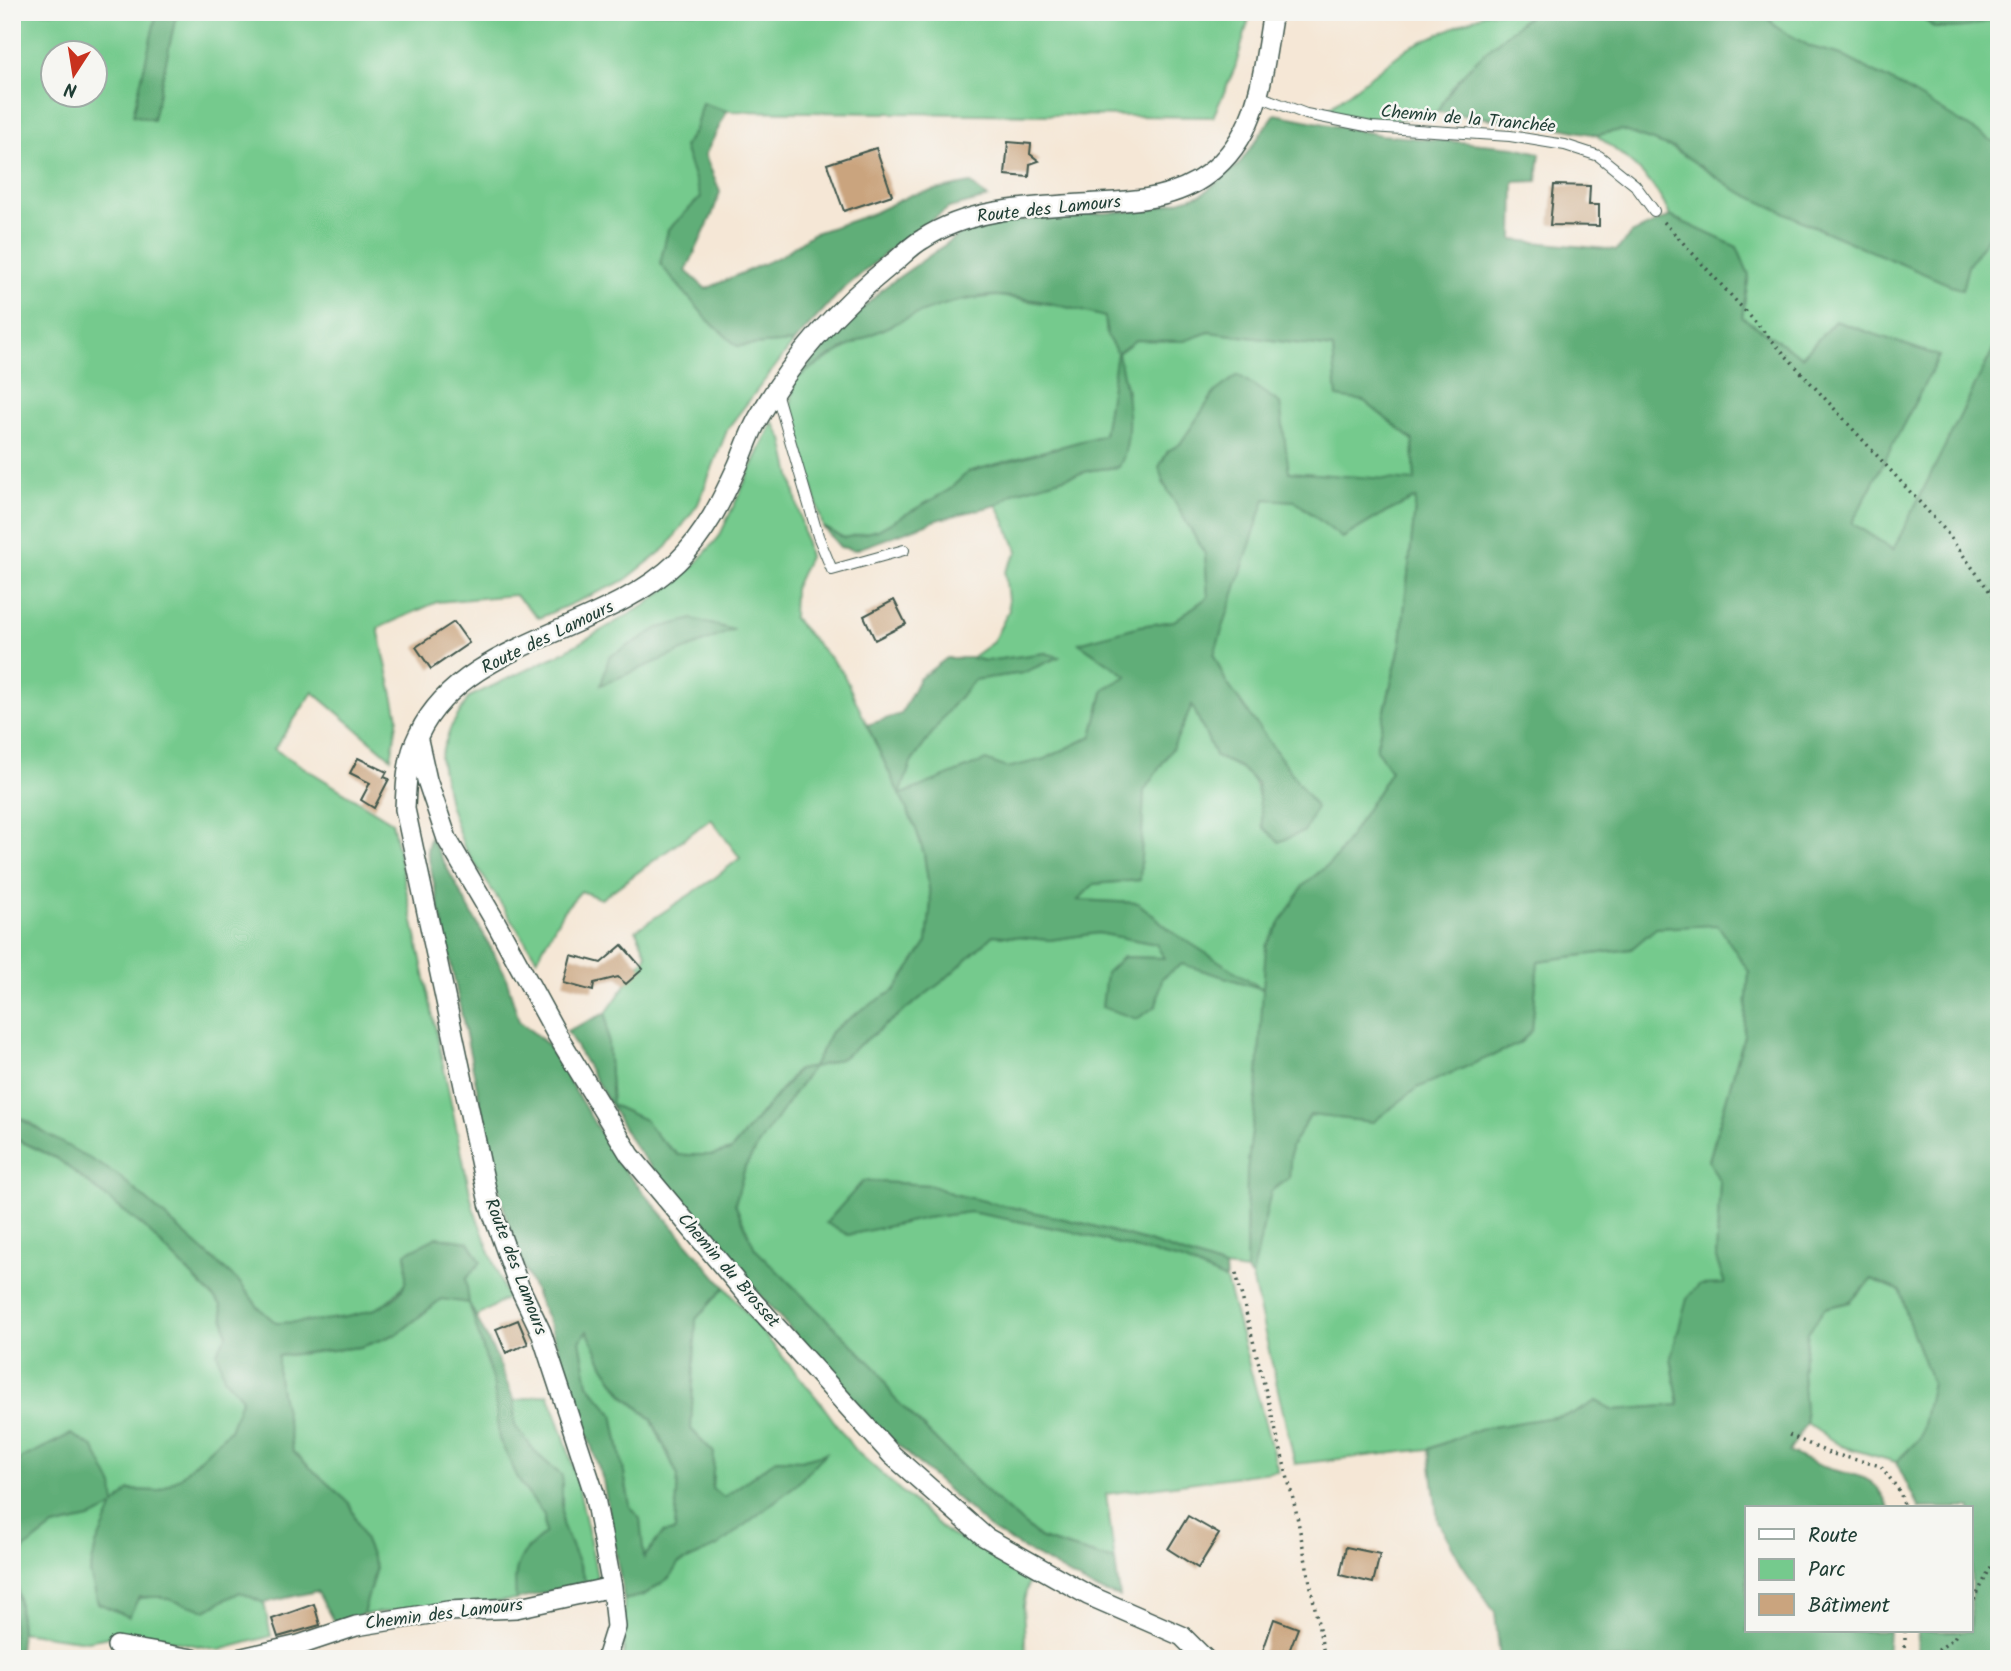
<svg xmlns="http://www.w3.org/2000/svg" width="2011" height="1671" font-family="Kalam,sans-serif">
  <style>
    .green { fill: #75ca8d; stroke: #4a8460; stroke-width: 2; fill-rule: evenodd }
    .forest { fill: #60ae78; stroke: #407656; stroke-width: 2; fill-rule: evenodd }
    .building { fill: #caa47e }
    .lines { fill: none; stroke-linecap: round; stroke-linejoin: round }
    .service-casing { stroke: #3f564c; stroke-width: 12 }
    .minor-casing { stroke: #3f564c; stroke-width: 22 }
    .path { stroke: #3f564c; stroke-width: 3.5; stroke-dasharray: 2 5; stroke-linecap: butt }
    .service { stroke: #fff; stroke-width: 10 }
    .minor { stroke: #fff; stroke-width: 19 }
    .labels { text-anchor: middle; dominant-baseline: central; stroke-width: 5; stroke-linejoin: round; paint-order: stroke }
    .street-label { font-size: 18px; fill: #1f3d34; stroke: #f6f6f2 }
  </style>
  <rect width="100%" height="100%" fill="#f6f6f2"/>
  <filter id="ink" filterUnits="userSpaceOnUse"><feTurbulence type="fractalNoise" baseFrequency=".0143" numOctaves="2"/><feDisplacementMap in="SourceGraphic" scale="14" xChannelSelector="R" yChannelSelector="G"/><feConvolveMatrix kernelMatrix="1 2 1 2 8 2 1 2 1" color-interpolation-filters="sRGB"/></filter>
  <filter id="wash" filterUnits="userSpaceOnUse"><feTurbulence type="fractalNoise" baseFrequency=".00686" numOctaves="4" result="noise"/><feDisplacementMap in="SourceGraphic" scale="28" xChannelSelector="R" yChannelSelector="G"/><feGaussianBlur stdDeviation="1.57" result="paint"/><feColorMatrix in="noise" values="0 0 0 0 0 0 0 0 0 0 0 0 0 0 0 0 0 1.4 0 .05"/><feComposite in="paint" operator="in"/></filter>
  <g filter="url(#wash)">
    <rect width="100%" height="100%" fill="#f5e7d6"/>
    <path class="green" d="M12,12H1251L1235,68L1213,117L727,111L702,103L695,130L684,147L701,197L668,230L660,264L737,346L794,342L728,428L698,504L667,547L624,581L539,618L515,595L437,602L378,628L398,717L391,758L313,692L274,749L392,822L473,1207L507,1298L476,1317L471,1308L494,1386L499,1439L521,1484L544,1515L545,1533L527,1549L516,1600L363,1614L376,1567L349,1503L293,1452L278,1378V1356L361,1347L399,1333L441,1299L404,1285C394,1296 380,1310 364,1314C338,1322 303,1322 276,1323L259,1308L240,1283L183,1235L30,1122L12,1114ZM52,52H94V94H52Z
      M1488,12H1531L1451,88L1437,112L1385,122L1325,111L1409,47Z
      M1763,12H1917L1934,28L1992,19L1999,14V145L1897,84L1841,55L1811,47L1776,27Z
      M1621,130L1673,148L1736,190L1815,227L1962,289L1968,266L1999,221V338L1894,550L1852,523L1939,356L1835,321L1802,357L1742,317L1749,275L1737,247L1670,216C1654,178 1628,159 1596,135Z
      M998,296L1066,307L1106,317L1107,336L1136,340L1184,341L1209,332L1333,348L1337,397L1364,401L1413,440L1415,482L1289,472L1215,392L1180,444L1168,451L1163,482L1205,554L1208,597L1174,621L1140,626L1080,644L1127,676L1104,689L1092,736L1045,759L900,795L916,829L924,854L931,902L927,943L895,990L861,1010L831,1032L814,1067L842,1058L943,981L993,935L1050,940L1098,933L1156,944L1165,958L1123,957L1156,1006L1162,978L1182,964L1260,988L1174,933L1138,903L1077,900L1094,884L1140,880L1144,791L1173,747L1193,704L1216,757C1260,775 1257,783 1263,827L1286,766L1226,682L1213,655L1265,499L1295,501L1343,538L1381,515L1416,497L1401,642L1376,748L1391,771L1336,858L1303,886L1257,1091L1247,1171L1246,1271L1225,1268L1152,1243L1086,1224L953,1194L930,1185L863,1181L848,1235L926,1218L970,1212L1070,1231L1183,1261L1226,1280L1278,1471L1106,1494L1115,1561L1041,1539L991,1496L893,1397L878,1370L755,1249L735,1204L745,1167L797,1070L731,1150L713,1155H678L660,1139L645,1120L612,1105L606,1013L647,955L636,930L712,880L740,858L711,819L601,899L581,891L563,911L537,959L464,847L449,804L440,757L451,727L469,697L558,655L647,604L692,568L719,537L773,422L783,439L809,557L794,589L793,618L842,671L899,794L911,763L950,708L974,680L1023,673L1045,653L986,661L971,658L993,642L1009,610L1005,572L1018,551L997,505L1015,492L1092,470L1119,467L1127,390L1117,355L1104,435L968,472L949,490L878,530L844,538L823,527L791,406L794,380C832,353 904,314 950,303C965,299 982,298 998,296Z
      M1718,924L1749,971L1744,1036L1709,1160L1720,1182L1716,1258L1725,1285L1671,1357L1679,1405L1613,1410L1596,1401L1573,1414L1479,1429L1429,1449L1295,1464L1252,1277L1271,1191L1289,1178L1291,1147L1310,1115L1373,1122L1417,1088L1519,1044L1532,1030L1538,961L1631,949L1656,928Z
      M12,1137L58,1159L144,1227L221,1305L227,1335L224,1378L242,1398L230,1430L179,1478L158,1491L129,1490L96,1545L90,1573L98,1603L161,1596L205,1610L240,1592L264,1603L271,1636L220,1650L131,1633L87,1641L21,1632L17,1579L24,1549L53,1527L89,1519L12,1472Z
      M1872,1279L1901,1291L1908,1320L1932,1383L1920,1438L1896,1462L1841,1446L1806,1423L1802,1372L1808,1332L1825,1308L1850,1302Z
      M725,1287L821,1403L854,1449L950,1535L973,1544L1029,1578L1023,1606L1026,1659H622L624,1653V1600L644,1595L670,1577L678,1564L718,1546L825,1454L801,1460L777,1459L724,1497L712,1489L714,1453L691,1429L696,1319Z
      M588,1330L604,1366L622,1394L651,1419L678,1476L675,1531L663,1533L643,1558L640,1519L630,1506L613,1414L588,1384L580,1341Z
      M548,1394C574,1455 586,1518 598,1582H586L562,1524V1476L538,1455L515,1426L514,1401Z"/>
    <path class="forest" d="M157,12H177L153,120L133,115Z
      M1531,12H1763L1776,27L1811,47L1841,55L1897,84L1999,145V221L1968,266L1962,290L1815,227L1736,190L1673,148L1621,130L1596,135L1550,126L1437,112C1462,67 1491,47 1530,15Z
      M1917,12H1999V14C1980,29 1957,28 1934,28Z
      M702,103L727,111L705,155L720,192L712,215L686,271L706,289L781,256L812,234L869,215L911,195L970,183L988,198L949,208L891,249L842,290L794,342L737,346L708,320L660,264L668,230L701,197L684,147L695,130Z
      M1275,114L1381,135L1515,147L1540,153L1537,181L1514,182L1513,240L1617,250L1631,234L1670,216L1737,247L1749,275L1742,317L1802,357L1835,321L1939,356L1852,523L1893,550L1999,338V1659H1917L1918,1631H1971V1508H1919L1896,1462L1920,1438L1932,1383L1908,1320L1901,1291L1872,1279L1850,1302L1825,1308L1808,1332L1802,1372L1806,1423L1789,1452C1802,1458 1816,1465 1830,1469C1862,1478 1873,1473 1889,1508H1747V1631H1889L1887,1659H1500L1495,1613L1462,1564L1438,1521L1429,1449L1479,1429L1573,1414L1596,1401L1613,1410L1679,1405L1671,1357L1687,1298L1699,1285L1725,1284L1716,1258L1720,1182L1709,1161L1744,1036L1749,972L1718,925L1656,928L1631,949L1538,961L1532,1030L1519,1044L1417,1088L1373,1122L1310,1115L1291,1147L1289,1178L1271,1191L1252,1277L1246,1271L1247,1171L1257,1091L1263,989L1182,964L1162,978L1156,1006L1137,1019L1102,1007L1106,973L1123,957L1164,958L1156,944L1098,933L1050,940L993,935L943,981L842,1058L812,1068L762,1139L745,1167L735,1204L755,1249L878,1370L893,1397L991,1496L1041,1539L1115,1561L1120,1597L1094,1589L993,1531L878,1427L692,1219L633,1144L567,1031L606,1013L612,1105L645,1120L660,1139L678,1155H713L731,1150L798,1070L813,1067L831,1032L861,1010L895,990L927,942L931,902L924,854L916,829L867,725L901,714L919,679L947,658H971L986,661L1045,653L1059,657L1023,673L974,680L950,708L911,763L900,795L986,760L1007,768L1045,759L1092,736L1104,689L1127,676L1079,643L1140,626L1174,621L1208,597L1205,554L1163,482L1159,467L1168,451L1180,444L1215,392L1238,375L1280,403L1289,472L1415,481L1413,440L1364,401L1337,397L1333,348L1209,332L1184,341L1136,340L1118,353C1126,386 1136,437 1119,467L1092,470L1015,492L997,505L940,519L855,550L840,547L823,527L844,538L878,530L949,490L968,472L1104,435L1117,353L1107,336L1105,317C1071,308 1035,298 1000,296C943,293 840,347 794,380L839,331L885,287L969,228L1048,217L1149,210L1202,194L1239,164ZM1416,498L1401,642L1376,749L1391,771L1336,858L1303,886L1266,946L1263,989L1174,933L1138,903L1078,900L1094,884L1140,880L1144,791L1173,747L1192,705L1216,757L1240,767L1257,783L1263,827L1279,842L1305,831L1316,807L1226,682L1214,655L1265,499L1295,501L1342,538L1381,515Z
      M693,619L733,630L601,685L609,657L659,628Z
      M430,837L505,974L519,1021L547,1044L619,1164L725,1287L696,1319L691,1429L714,1453L712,1489L724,1497L777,1459L801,1460L826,1453L797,1484L718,1546L678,1564L670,1577L644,1595L624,1600L603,1480L550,1325L523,1265L505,1213L491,1154L427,850ZM587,1331L604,1366L623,1394L652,1419L678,1476L675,1531L663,1533L644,1558L640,1519L630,1506L613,1414L588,1384L580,1341Z
      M12,1114L118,1175L240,1283L259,1308L276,1323C310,1321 386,1321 404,1286C408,1278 406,1262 406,1253L437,1237L469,1242L481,1262L466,1279L469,1303L496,1356L514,1401L515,1426L538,1455L562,1476V1524L586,1582L516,1600C513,1563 517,1558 545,1533L544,1515L521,1484L499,1439L494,1386L469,1303L441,1299L399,1333L361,1347L278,1356V1378L293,1452L349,1503L376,1567L363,1614L335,1624L317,1591L264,1603L240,1592L205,1610L161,1597H139L129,1617L98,1603L90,1573L96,1545L113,1507L89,1519L53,1527L24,1549L17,1579L21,1632L18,1659H12V1472L20,1459L71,1434L94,1448L113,1486L115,1505L129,1490L158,1491L179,1478L230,1430L242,1398L224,1378L217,1352L227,1335L221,1305L144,1227L58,1159L12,1137Z
      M863,1181L930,1185L953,1194L1086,1224L1152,1243L1225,1268L1226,1280L1183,1261L1070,1231L970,1212L926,1218L848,1235L826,1223Z"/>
    <g id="blocks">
      <path class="building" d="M1008,142L1031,144L1030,154L1039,161L1030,164L1029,177L1005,175Z
        M876,148L892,195L844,211L827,164Z
        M1554,185L1590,186L1589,205H1599V226L1550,225Z
        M894,600L906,624L875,640L864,616Z
        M454,622L469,643L431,669L416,647Z
        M358,758L387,772L384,777L389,779L374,808L361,800L370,783L350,773Z
        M622,945L643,969L626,984L618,977L594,983L593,991L564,983L571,955L601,963Z
        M518,1320L528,1344L506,1353L496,1329Z
        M1188,1516L1219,1534L1198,1568L1168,1549Z
        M1346,1547L1380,1554L1373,1583L1340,1575Z
        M314,1604L320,1625L278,1637L272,1619Z
        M1274,1619L1298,1628L1286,1659H1260Z"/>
    </g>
  </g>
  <g filter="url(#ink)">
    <use href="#blocks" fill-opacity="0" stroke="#3f564c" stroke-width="2"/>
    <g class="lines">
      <g class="service-casing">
        <path id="service" d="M1259,96L1306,114L1371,127L1510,136L1565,145L1599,156L1635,185L1654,211
          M776,392L818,536L832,570L904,550"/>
      </g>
      <g class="minor-casing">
        <path id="minor" d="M418,740L427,780L447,839L495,921L556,1033L630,1155L748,1296L892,1455L985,1537L1088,1595L1182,1636L1205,1659
          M117,1646L193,1659
          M238,1659L299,1645L356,1626L448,1611L516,1608L612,1587
          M606,1659L616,1627L612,1587L594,1493L541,1332L519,1286L489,1203L405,809C406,783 407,757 419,734C463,641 606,632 677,562C705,535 722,500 738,465C745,449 750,432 759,417C793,357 840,306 893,263C903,255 912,245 923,239C973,206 1040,207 1098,203C1136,201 1177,198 1208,174C1261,133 1262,73 1273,12"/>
      </g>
      <path class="path" d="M1664,222L1944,529L1999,604
        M1236,1273L1296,1511L1325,1659
        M1789,1435L1829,1453L1881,1466L1900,1492L1905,1508
        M1971,1606L1999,1551
        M1905,1631V1659
        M1927,1659L1954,1638L1958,1631"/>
      <use href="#service" class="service"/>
      <use href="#minor" class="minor"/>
    </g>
  </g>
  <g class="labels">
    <g class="street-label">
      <text transform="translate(1468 120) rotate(5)">Chemin de la Tranchée</text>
      <text transform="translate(1049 210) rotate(-6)">Route des Lamours</text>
      <text transform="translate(548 638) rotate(-26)">Route des Lamours</text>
      <text transform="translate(515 1267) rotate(69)">Route des Lamours</text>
      <text transform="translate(728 1271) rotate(49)">Chemin du Brosset</text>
      <text transform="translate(444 1615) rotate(-7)">Chemin des Lamours</text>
    </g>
  </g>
  <rect width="2011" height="1671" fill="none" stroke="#f6f6f2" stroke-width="42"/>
  <rect x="1745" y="1506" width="228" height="126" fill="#f6f6f2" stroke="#a0aca6" stroke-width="2"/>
  <rect x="1759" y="1529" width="35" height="10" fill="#ffffff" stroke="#a0aca6" stroke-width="2"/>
  <text x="1808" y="1542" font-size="21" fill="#1f3d34">Route</text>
  <rect x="1759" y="1559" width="35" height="21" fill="#75ca8d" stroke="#a0aca6" stroke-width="2"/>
  <text x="1808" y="1576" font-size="21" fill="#1f3d34">Parc</text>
  <rect x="1759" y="1594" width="35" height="21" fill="#caa47e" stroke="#a0aca6" stroke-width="2"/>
  <text x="1808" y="1612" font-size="21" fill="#1f3d34">Bâtiment</text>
  <g transform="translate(74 74) rotate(192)"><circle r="33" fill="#f6f6f2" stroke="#a0aca6" stroke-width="2"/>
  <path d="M0-5L12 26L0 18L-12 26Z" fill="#c8321e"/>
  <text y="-10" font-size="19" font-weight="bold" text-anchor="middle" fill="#1f3d34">N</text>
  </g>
</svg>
